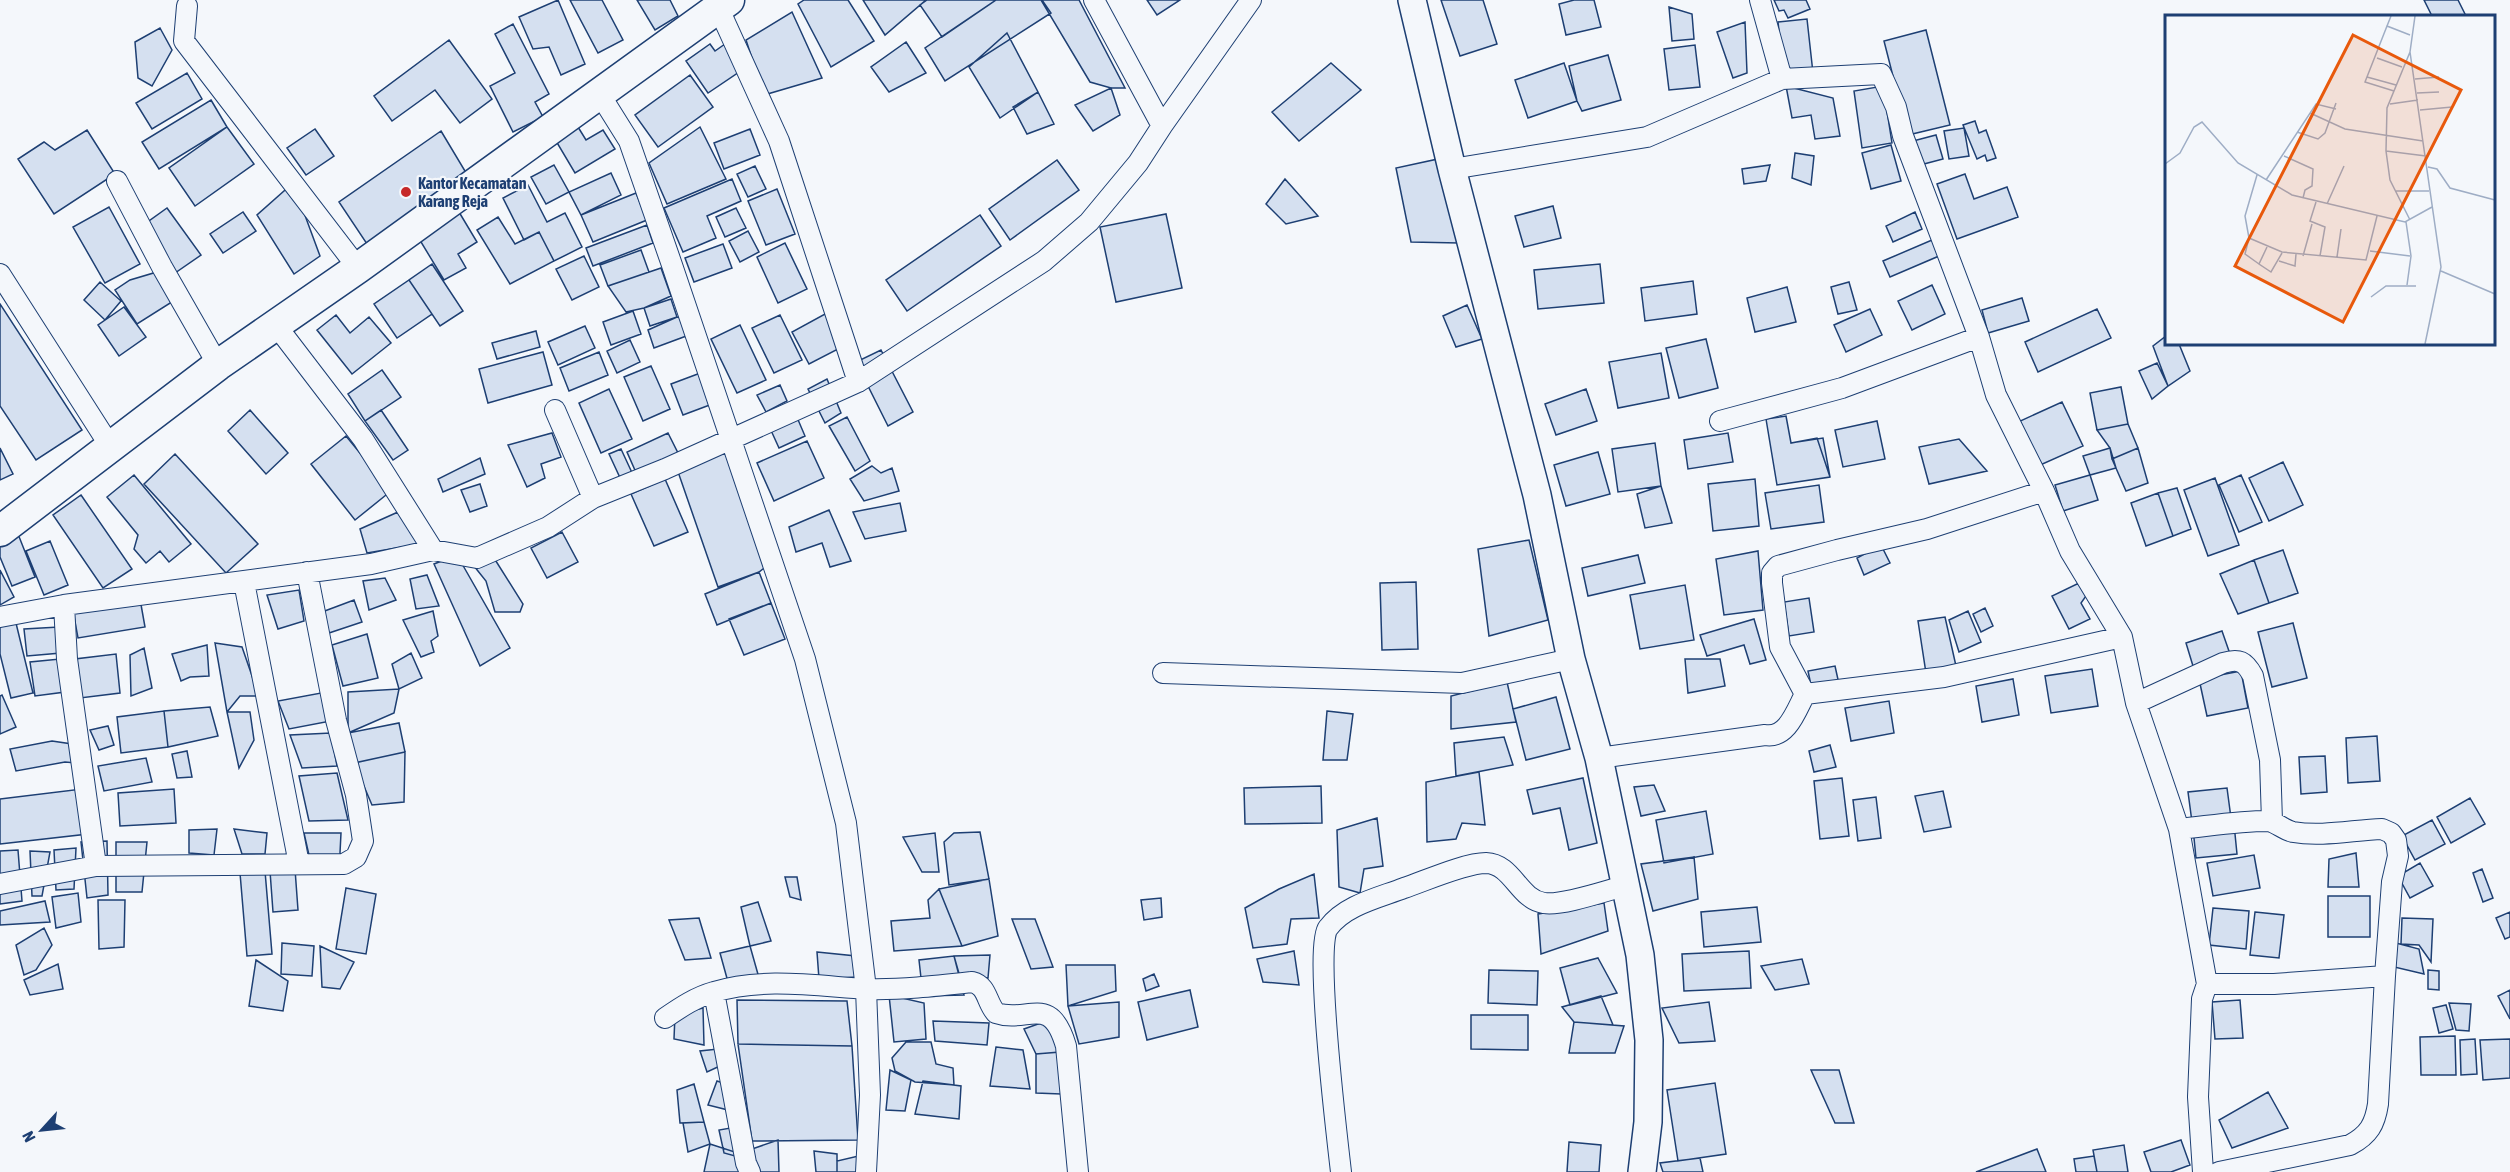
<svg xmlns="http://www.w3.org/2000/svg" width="2510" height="1172" font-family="'Asap Condensed',sans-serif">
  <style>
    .building { fill: #d5e0f0; stroke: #1d3f73; stroke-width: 1.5 }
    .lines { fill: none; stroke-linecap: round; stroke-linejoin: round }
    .street-casing { stroke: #1d3f73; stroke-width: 22 }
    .secondary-casing { stroke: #1d3f73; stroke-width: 30 }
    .primary-casing { stroke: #1d3f73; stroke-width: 33 }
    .street { stroke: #f4f7fb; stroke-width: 20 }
    .secondary { stroke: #f4f7fb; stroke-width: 27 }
    .primary { stroke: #f4f7fb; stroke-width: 30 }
    .poi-dot { fill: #c62828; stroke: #f4f7fb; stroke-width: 2 }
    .labels { text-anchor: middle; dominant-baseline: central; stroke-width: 4.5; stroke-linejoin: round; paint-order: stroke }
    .poi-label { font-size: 16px; font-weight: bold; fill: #1d3f73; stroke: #f4f7fb; text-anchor: start }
    .inset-road { fill: none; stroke: #9eadc5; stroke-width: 1.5 }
    .view { fill: #e8590c; fill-opacity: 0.15; stroke: #e8590c; stroke-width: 3 }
    .inset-edge { fill: none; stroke: #1d3f73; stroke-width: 3 }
  </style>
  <rect width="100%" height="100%" fill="#f4f7fb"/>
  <path class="building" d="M558,0L585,64L561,75L549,47L533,49L519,17Z
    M570,0H602L623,40L598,53Z
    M637,0H670L678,16L655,30Z
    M804,0H848L874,41L831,67L798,4Z
    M863,0H926L885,35Z
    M927,0H996L942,37L920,5Z
    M996,0H1042L1051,13L945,81L925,48Z
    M1041,0H1079L1125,88H1111L1090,82Z
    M1147,0H1180L1157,15Z
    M1441,0H1483L1497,44L1460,56Z
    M1574,0H1594L1601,27L1566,35L1559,4Z
    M1774,0H1806L1810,9L1788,18L1784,10L1779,11Z
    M2424,0H2458L2466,16H2432Z
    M1669,7L1692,14L1694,39L1672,41Z
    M792,12L822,78L764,95L746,40Z
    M1807,19L1813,73L1784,76L1778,22Z
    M1745,22L1747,73L1733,78L1717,32Z
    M513,24L549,94L535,102L543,117L513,132L490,86L515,73L495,34Z
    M160,28L172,50L152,86L138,78L135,42Z
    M1926,30L1950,125L1908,135L1884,41Z
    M1007,33L1038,92L1000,118L969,67Z
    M449,40L492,99L460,123L435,90L392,121L374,96Z
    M906,42L926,73L889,92L871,67Z
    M710,44L715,51L725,44L742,70L708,93L686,61Z
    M1695,45L1700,87L1669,90L1664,49Z
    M1608,55L1621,100L1582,111L1577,101L1569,66Z
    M1331,63L1361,90L1299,141L1272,112Z
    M1564,63L1577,101L1528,118L1515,80Z
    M187,73L202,99L152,129L136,103Z
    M690,75L713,107L658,147L635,115Z
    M1786,86L1833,98L1840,136L1815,139L1811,115L1792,118Z
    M1883,86L1892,143L1862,148L1854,91Z
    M1111,88L1120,115L1093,131L1075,105Z
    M1038,92L1054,124L1027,134L1013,107Z
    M211,100L227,127L159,169L142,142Z
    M1975,121L1979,133L1986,130L1996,158L1987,161L1985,155L1977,159L1963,125Z
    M227,127L254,164L195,206L169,168Z
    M578,127L586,140L603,130L615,149L575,173L556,141Z
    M700,127L726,179L667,204L649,163Z
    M1964,128L1969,156L1949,159L1944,131Z
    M315,129L334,156L306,175L287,148Z
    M750,129L760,155L724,169L714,143Z
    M87,130L115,174L54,214L18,159L44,142L55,150Z
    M441,131L471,181L373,253L339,202Z
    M1936,135L1943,159L1920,165L1913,141Z
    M1891,145L1901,181L1871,189L1862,153Z
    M1795,153L1814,156L1811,185L1792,178Z
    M1438,159L1459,243L1411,242L1396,168Z
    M1057,160L1079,190L1010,240L989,209Z
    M554,165L569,192L546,204L531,177Z
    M1770,165L1766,181L1744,184L1742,169Z
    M755,166L766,189L748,197L737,174Z
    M611,173L621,195L581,215L569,192Z
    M1965,174L1974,199L2007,187L2018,217L1957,239L1937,184Z
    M732,179L741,201L707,216L716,238L683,252L664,208Z
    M1285,179L1318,216L1286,224L1266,204Z
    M293,183L320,256L294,274L257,215Z
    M528,185L547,222L565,213L582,247L554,261L539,232L524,240L503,198Z
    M777,189L795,234L766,245L748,201Z
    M636,193L647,220L593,242L581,215Z
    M1553,206L1561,238L1524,247L1515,216Z
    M109,207L140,264L105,283L73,227Z
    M167,208L201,255L175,273L142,226Z
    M736,208L746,228L725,237L716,217Z
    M243,212L256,231L223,253L210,234Z
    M459,212L477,242L458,254L466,268L444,280L418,237Z
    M1915,212L1922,229L1893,242L1886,226Z
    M1166,214L1182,288L1116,302L1100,227Z
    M980,215L1001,246L907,311L886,280Z
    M498,217L515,244L539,232L554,261L510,284L477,230Z
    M647,225L653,243L593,266L586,248Z
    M748,231L759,252L740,262L729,241Z
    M1932,240L1939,256L1890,277L1883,261Z
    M785,243L807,289L778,303L757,257Z
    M723,244L732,268L694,282L685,258Z
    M641,250L649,272L608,286L600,265Z
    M584,256L599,287L572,300L556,269Z
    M432,264L463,311L440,326L409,280Z
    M1600,264L1604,303L1538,309L1534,270Z
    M661,268L671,296L644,308L626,312L608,286Z
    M157,272L175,300L137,324L115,290L130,280Z
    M409,280L432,314L397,338L374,304Z
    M1693,281L1697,314L1645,321L1641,288Z
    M100,282L121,301L105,320L84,300Z
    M1849,282L1857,310L1838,314L1831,287Z
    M1932,285L1945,314L1912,330L1898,301Z
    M1787,287L1796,322L1755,332L1747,298Z
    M2022,298L2029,321L1988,333L1982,310Z
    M671,299L677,317L650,326L644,308Z
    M0,304L82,430L36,460L0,406Z
    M1467,305L1482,339L1456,347L1443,316Z
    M124,307L146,337L119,356L98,325Z
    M1870,309L1882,335L1846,352L1834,325Z
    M2097,309L2111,338L2038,372L2025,342Z
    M633,311L641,334L611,345L603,322Z
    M825,314L842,347L809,364L792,332Z
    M336,315L350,333L369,317L391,343L352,374L317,330Z
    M780,315L802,360L774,373L752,328Z
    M677,317L682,318L689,335L654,348L648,330Z
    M740,325L766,380L737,393L711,339Z
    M585,326L595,348L558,365L548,342Z
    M536,331L540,347L497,359L492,343Z
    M2166,336V344H2179L2190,371L2168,386L2153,346Z
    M1706,339L1718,388L1679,398L1666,348Z
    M630,340L640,362L617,373L607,351Z
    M881,350L913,412L888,426L856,362Z
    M543,352L552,385L488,403L479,369Z
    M599,352L608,375L569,391L560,368Z
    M1661,353L1669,398L1618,408L1609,362Z
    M2157,363L2168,386L2152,399L2139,371Z
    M651,366L670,409L643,421L624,377Z
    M382,370L401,397L365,421L348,394Z
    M703,372L715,403L683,415L671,384Z
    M827,379L841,413L825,423L808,389Z
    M780,385L787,401L766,412L757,395Z
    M2121,387L2128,424L2097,430L2090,393Z
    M609,389L632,439L601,453L579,403Z
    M1586,389L1597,421L1556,435L1545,404Z
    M2062,402L2083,446L2038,466L2018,422Z
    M250,410L288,453L266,474L228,431Z
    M381,410L408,450L393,460L365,421Z
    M796,415L805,436L779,448L769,426Z
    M1786,416L1791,443L1823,438L1830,477L1777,485L1766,419Z
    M1786,416L1791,443L1817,438L1830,477L1777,485L1766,419Z
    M847,417L870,461L855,471L829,426Z
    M1877,421L1885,459L1843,467L1835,430Z
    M2128,424L2138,448L2112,459L2110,448L2097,430Z
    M552,433L561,457L541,464L545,478L527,487L508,445Z
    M668,433L680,457L638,477L627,452Z
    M1728,433L1733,462L1688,469L1684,440Z
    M346,436L391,491L355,520L311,464Z
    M1959,439L1987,471L1929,484L1919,447Z
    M807,441L824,478L774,501L757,463Z
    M1655,443L1661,486L1618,492L1612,449Z
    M732,446L772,562L759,572L718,587L676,466Z
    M0,448L13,474L0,480Z
    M2110,448L2116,468L2090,475L2083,456Z
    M2138,448L2148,483L2126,491L2112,459Z
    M621,449L634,477L622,482L609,454Z
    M1598,452L1610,494L1566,506L1554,465Z
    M175,454L258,544L226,573L144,484Z
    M480,458L485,474L443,492L438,479Z
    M2283,462L2303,505L2269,521L2249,478Z
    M872,466L881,473L892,468L899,491L864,501L850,479Z
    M134,475L191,544L169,562L160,551L146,563L134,549L138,535L107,497Z
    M2090,475L2098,500L2063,511L2055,485Z
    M2241,475L2262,522L2239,532L2219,485Z
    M2215,478L2239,545L2208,556L2184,490Z
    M665,479L688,532L654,546L631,494Z
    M1755,479L1759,526L1713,531L1708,484Z
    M480,484L487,506L470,512L461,490Z
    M1819,485L1824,522L1771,529L1765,493Z
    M1661,486L1672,523L1645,528L1637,494Z
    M2177,488L2191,529L2173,536L2158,493Z
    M2158,493L2173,536L2146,546L2131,503Z
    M81,495L132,569L103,588L53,515Z
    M900,503L906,531L865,539L853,512Z
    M829,510L851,561L830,567L822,543L796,552L789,527Z
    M398,512L420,544L367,553L360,529Z
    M562,532L578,562L547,578L531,548Z
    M18,534L35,577L12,586L0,557V541Z
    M1529,540L1548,620L1489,636L1478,549Z
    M50,541L68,585L44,595L26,551Z
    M1881,545L1890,563L1864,575L1857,558Z
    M2283,550L2298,593L2269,603L2254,560Z
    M1758,551L1763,610L1724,615L1716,559Z
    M457,555L510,648L480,666L434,564Z
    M1638,555L1645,583L1588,596L1582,568Z
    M494,558L523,604L520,612H495L486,581L474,566Z
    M2254,560L2269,603L2238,614L2220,574Z
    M0,570L14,597L0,605Z
    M759,572L771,603L717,625L705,594Z
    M427,575L439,606L416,609L410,579Z
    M385,578L396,600L369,610L363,581Z
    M1416,582L1418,649L1382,650L1380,583Z
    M2079,583L2086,596L2081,603L2090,619L2069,629L2052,596Z
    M1685,585L1694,640L1640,649L1630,595Z
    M299,590L304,621L278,629L267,595Z
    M1809,598L1814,632L1789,636L1784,602Z
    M140,599L145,627L78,638L73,611Z
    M354,600L362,622L329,633L322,612Z
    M771,603L785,639L744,655L729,619Z
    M1985,608L1993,626L1981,632L1973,614Z
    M433,611L438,636L431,641L434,652L421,657L403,620Z
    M1968,611L1981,642L1959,652L1949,620Z
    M1945,617L1956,666L1926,673L1918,621Z
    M15,619L33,693L11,698L0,654V623Z
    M1754,619L1766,660L1750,664L1744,645L1707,656L1700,635Z
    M2293,623L2307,678L2272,687L2258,632Z
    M59,627L61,653L27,656L24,629Z
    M2222,631L2230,654L2193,666L2186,643Z
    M367,634L378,678L343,686L332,645Z
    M215,643L242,647L259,696H240L227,712Z
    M207,645L209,676L190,677L181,681L172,654Z
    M144,648L152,688L131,696L130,655Z
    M411,653L422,678L399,689L392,664Z
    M116,654L120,693L80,698L75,659Z
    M60,659L65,692L35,696L30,662Z
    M1685,659H1720L1725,686L1688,693Z
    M1835,666L1839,684L1812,690L1808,671Z
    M2092,669L2098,706L2051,713L2045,676Z
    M2241,671L2248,708L2207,716L2199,679Z
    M2013,679L2019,715L1982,722L1976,686Z
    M1507,682L1516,722L1451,729V696Z
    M399,689L394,713L348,733V692Z
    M321,693L336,720L289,729L278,701Z
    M2,695L16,727L0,734V696Z
    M1556,697L1570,749L1526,760L1513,709Z
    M1889,701L1894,733L1851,741L1845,708Z
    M210,707L218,736L168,747L164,711Z
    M164,711L168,747L121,753L117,717Z
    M1327,711L1353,714L1347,760H1323Z
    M227,712H250L254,740L239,768Z
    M399,723L405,752L354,763L348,733Z
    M108,726L114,745L99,750L90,730Z
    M331,733L337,766L302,768L290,735Z
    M2377,736L2380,781L2348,783L2346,738Z
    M1504,737L1513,765L1456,776L1454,743Z
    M52,741L72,744L76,763L65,762L16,771L10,749Z
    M1830,745L1836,767L1814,772L1809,751Z
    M187,751L192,777L177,778L172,754Z
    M405,752L404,802L372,805L354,763Z
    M2325,756L2327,792L2301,794L2299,757Z
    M146,758L152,782L104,791L98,766Z
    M1479,772L1485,825L1462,823L1456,839L1427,842L1426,782Z
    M337,773L348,820L309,821L299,776Z
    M1583,778L1597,843L1569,850L1560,808L1533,814L1527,790Z
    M1842,778L1849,836L1820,839L1814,781Z
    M1654,785L1665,811L1641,816L1634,787Z
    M1321,786L1322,823L1245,824L1244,788Z
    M2227,788L2231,818L2192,822L2188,792Z
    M82,789L88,834L0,844V799Z
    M174,789L176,823L120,826L118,793Z
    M1943,791L1951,827L1924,832L1915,796Z
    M1876,797L1881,838L1858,841L1853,800Z
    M2470,798L2485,824L2451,843L2437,817Z
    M1706,811L1713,854L1664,863L1656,820Z
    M1377,818L1383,866L1364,869L1360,893L1339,887L1337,830Z
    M2432,820L2445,844L2415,860L2402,836Z
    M2234,824L2237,854L2196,858L2193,828Z
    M217,829L214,855L189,853V830Z
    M234,829L267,833L265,854H242Z
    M980,832L989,879L949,885L944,842L954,833Z
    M304,833H341L340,853L344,864H311Z
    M935,833L939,872H922L903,837Z
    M107,841L108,895L87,898L81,842Z
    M116,842H147L142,892H116Z
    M76,848L74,889L56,890L54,850Z
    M18,850L22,901L0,904V851Z
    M30,851L50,852L42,896H32Z
    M2356,853L2359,887H2328L2329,859Z
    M2254,855L2260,888L2213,896L2207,863Z
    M1694,857L1698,899L1653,911L1641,864Z
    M2420,863L2433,886L2410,898L2398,876Z
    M295,869L298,910L273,912L270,871Z
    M2482,869L2493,898L2483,902L2473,873Z
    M265,871L272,954L247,956L240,873Z
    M1314,874L1319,918L1291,919L1287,944L1253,948L1245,908L1279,889Z
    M785,877H797L801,900L790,897Z
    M989,879L998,936L962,946L939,889Z
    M346,888L376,894L366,954L336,949Z
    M939,889L962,946L894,951L891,921L930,918L928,900Z
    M78,893L81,922L56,928L52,897Z
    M2328,896H2370V937H2328Z
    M1161,898L1162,917L1144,920L1141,900Z
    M98,900H125L124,947L99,949Z
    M45,901L50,922L0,925V911Z
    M758,902L771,941L750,946L741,907Z
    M1604,903L1608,931L1541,954L1538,914Z
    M1757,907L1761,942L1704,947L1701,912Z
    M2213,908L2249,911L2246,949L2209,945Z
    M2255,912L2284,915L2279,958L2250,955Z
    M2510,912V937L2505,939L2496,918Z
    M699,918L711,958L685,960L669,920Z
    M2402,918L2433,919L2431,962L2419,945L2401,944Z
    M1012,919H1035L1053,967L1031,969Z
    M44,928L52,945L36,970L24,975L16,945Z
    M282,943L314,946L312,976L281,974Z
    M2396,943L2419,949L2424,974L2390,966Z
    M320,946L354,962L340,989L322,987Z
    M750,946L761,985L728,982L720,953Z
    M1294,951L1299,985L1263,982L1257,959Z
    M1749,951L1751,988L1684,991L1682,954Z
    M817,952L856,956L857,977L819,979Z
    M990,955L988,978L960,977L954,956Z
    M954,956L964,995L923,996L919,960Z
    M1598,958L1617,993L1570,1005L1560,968Z
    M1802,959L1809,984L1775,990L1761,966Z
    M256,960L288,981L283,1011L249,1006Z
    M58,964L63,989L30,995L24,980Z
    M1066,965H1115L1116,991L1068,1006Z
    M1489,970L1538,971L1537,1005L1488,1003Z
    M2428,970L2439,971V990L2428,989Z
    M1154,974L1159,986L1146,991L1143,979Z
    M1190,990L1198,1027L1147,1040L1138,1002Z
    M2510,990V1019L2498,996Z
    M889,995L924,1003L926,1039L894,1042Z
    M1601,996L1613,1025L1574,1022L1562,1007Z
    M737,1000L847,1001L852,1046L738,1044Z
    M2240,1000L2243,1038L2215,1039L2212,1002Z
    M1119,1002V1037L1079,1044L1068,1006Z
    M1709,1002L1715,1041L1679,1043L1662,1008Z
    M2449,1003L2471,1004L2469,1031L2456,1030Z
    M2446,1005L2453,1029L2439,1033L2433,1008Z
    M703,1008L704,1045L674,1039L675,1015Z
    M1471,1015H1528V1050L1471,1049Z
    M1052,1019L1060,1052L1036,1054L1024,1029Z
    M933,1021L989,1023L987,1045L935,1041Z
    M1574,1022L1624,1026L1615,1053H1569Z
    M2455,1036L2456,1075H2421L2420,1037Z
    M2475,1039L2477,1074L2461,1075L2460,1040Z
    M2510,1039V1078L2483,1080L2480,1040Z
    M906,1042H931L936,1064L953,1068L954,1085L915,1082L895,1071L892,1058Z
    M738,1044L852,1046L858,1140L752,1141Z
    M996,1047L1023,1050L1030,1089L990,1086Z
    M718,1049L722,1065L707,1072L700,1051Z
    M1060,1052L1061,1094L1036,1093V1054Z
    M890,1070L911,1080L905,1111L886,1110Z
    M1811,1070H1839L1854,1123H1835Z
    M717,1081L732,1086L728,1110L708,1105Z
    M923,1081L961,1086L959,1119L915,1114Z
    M1715,1083L1726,1154L1678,1161L1667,1090Z
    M694,1084L704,1122L680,1123L677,1090Z
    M2268,1092L2288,1128L2232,1148L2219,1120Z
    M704,1122L710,1144L688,1152L683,1123Z
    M736,1127L746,1159L724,1153L719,1130Z
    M778,1140L779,1172H753L752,1149Z
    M2181,1140L2190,1165L2171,1172H2151L2144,1152Z
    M1569,1142L1601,1145L1599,1172H1567Z
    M710,1144L741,1154L745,1172H704Z
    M2124,1145L2128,1172H2097L2093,1150Z
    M2037,1149L2046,1172H1976Z
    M814,1151L837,1154V1172H816Z
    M867,1154L863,1172H837V1161Z
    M2094,1156L2097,1172H2076L2074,1159Z
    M1700,1158L1703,1172H1663L1660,1163Z"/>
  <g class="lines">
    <g class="street-casing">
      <path id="street" d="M1094,0L1162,126
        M1760,0L1782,79
        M187,6L184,41L358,268
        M718,7L779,141L858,382
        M599,93L629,141L672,265L805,659L846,823L866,989L870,1095L866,1172
        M1452,169L1647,137L1782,79L1881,74L1896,107L1903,136L1979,337L1996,395L2044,491L2070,551L2122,637L2136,703L2179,829L2207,984L2202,999L2198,1097L2203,1172
        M117,181L162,267L218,365
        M0,274L110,446
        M275,324L363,439L433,550
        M555,410L593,498
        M1720,421L1842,388L1979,337
        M244,582L299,864
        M64,605L67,659L96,866
        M0,617L64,605L371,564L433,550L477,558L548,527L593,498L665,469L858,382L1044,261L1089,222L1138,163L1162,126L1251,0
        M1163,673L1462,683L1571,659
        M1805,694L1944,677L2122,637
        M2136,703L2223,663C2239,658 2245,661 2253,676L2270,760L2272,821
        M1599,758L1765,735C1787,739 1796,711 1805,694L1780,647L1772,583V573L1778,566L1837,550L1927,529L2044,491
        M2179,829C2209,826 2238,821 2268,821C2276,822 2284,830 2293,832C2322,837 2353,830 2382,829L2391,833L2396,840L2398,856L2392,882L2385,976L2274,984H2207
        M0,884L96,866L344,864L356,857L363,841L356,795L336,720L307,572
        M714,992L746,1163L750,1172
        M665,1018C681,1007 696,997 714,992C762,977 817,986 866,989C901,990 936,986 972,982C988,986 986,1002 996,1013C1028,1024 1050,992 1066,1046L1078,1172
        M1341,1172C1337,1137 1314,946 1328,928C1345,905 1378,898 1404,888C1425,881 1465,863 1486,863C1513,864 1518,899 1544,903C1562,906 1605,891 1624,886
        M2219,1172L2350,1145C2369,1135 2375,1124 2378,1104L2385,976"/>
    </g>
    <g class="secondary-casing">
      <path id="secondary" d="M1412,0L1452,169L1537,495L1571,659L1599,758L1640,955L1649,1040L1648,1122L1642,1172"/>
    </g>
    <g class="primary-casing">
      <path id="primary" d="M0,531L218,365L358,268L729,0"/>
    </g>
    <use href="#street" class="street"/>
    <use href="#secondary" class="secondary"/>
    <use href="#primary" class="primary"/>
  </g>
  <circle class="poi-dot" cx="406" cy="192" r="6"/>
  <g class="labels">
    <g class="poi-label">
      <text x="418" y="183">Kantor Kecamatan<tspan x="418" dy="18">Karang Reja</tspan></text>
    </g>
  </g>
  <g transform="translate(2165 15)">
    <rect width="330" height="330" fill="#f4f7fb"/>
    <path class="inset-road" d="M226,1L222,11L245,20M250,1L245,37L276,252L260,329M222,11L200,67L229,76M212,43L237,52M202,62L231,70M250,64L274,62M252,78L274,77M225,89L253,85M255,95L287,92M145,98L180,114L258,126M132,117L153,124L160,118L171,88M221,136L261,141M119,141L148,154L147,171L140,175L138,183M0,149L15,138L29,112L37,107L73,148L127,180L240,207L267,192M263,152L272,154L285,173L330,185M92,160L80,201L84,223L80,239L94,249M101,165L151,89L171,94M230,176H264M151,187L145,206L160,212L155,241M162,189L179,151M245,205L225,165L221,136L222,93L245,37M241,207L246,241L242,270M84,223L117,237L201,245L212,201M102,232L94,249L106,257L117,238M205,236L245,241M138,241L147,209M172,242L176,214M114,246L130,251L131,239M276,256L330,279M206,282L221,271H251"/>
    <path class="view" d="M188,20L296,75L178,307L70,251Z"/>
    <rect width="330" height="330" class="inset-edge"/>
  </g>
  <g transform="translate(42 1130) rotate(243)" stroke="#f4f7fb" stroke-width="4.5" paint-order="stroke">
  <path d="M0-4.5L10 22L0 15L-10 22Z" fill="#1d3f73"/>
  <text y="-9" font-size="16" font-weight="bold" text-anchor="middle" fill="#1d3f73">N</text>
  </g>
</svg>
